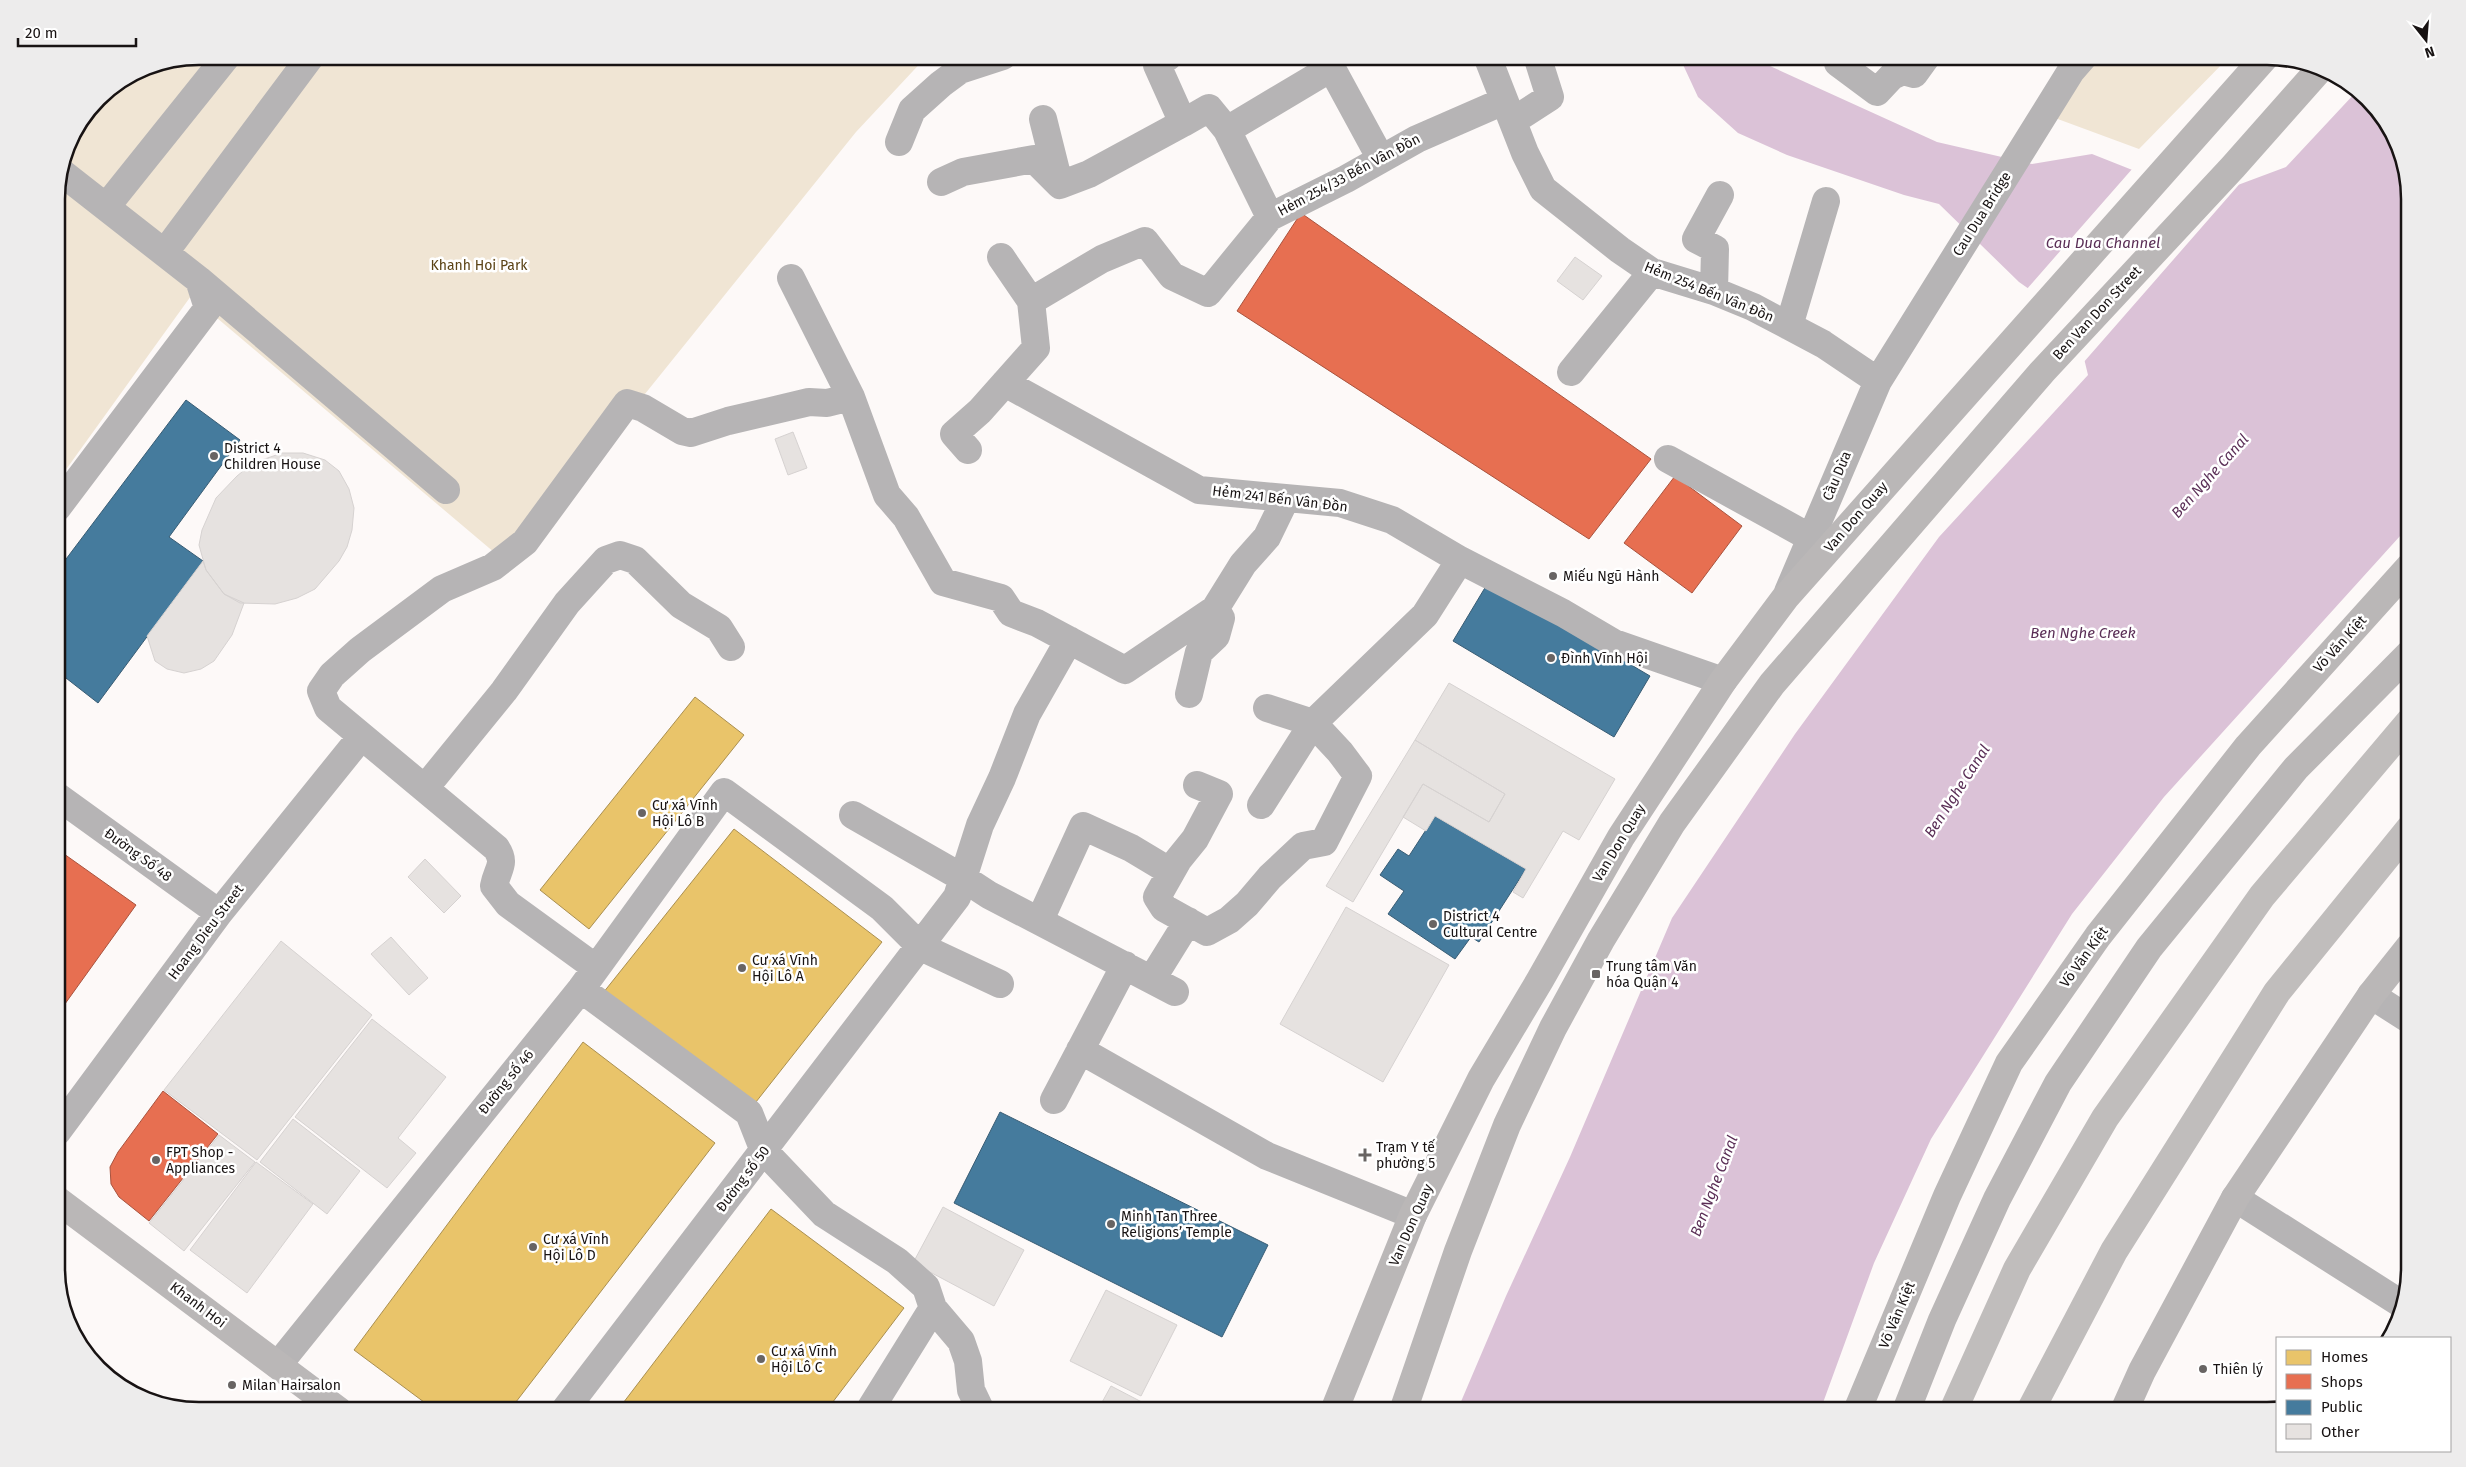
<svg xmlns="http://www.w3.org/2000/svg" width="2466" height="1467" font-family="'Fira Sans',sans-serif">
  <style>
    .green { fill: #f0e5d4 }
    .water { fill: #dbc2d7 }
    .pier { fill: #fdf9f8 }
    .homes { fill: #e9c46a; stroke: #aa8f50 }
    .shops { fill: #e76f51; stroke: #a9533e }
    .public { fill: #457b9d; stroke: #385c74 }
    .building { fill: #e6e2e0; stroke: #d6d2d1 }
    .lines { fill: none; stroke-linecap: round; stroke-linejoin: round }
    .minor { stroke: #b6b4b5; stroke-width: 28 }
    .major { stroke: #bab7b7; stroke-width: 28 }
    .highway { stroke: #c0bdbc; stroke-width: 28 }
    .poi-dot { fill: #686463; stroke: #fff; stroke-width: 2 }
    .labels { text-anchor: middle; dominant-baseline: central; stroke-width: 5; stroke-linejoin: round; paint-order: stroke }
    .street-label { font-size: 14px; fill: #181313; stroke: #fff }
    .park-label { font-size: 14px; fill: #5b4316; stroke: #fff }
    .poi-label { font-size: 14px; fill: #181313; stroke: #fff; text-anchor: start }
    .water-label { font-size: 15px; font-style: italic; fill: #5a2e56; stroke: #fff }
    .rim { fill: none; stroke: #181313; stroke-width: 2.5 }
  </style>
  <rect width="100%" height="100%" fill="#fdf9f8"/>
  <path class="green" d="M199,56H927L856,132L508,564L191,296L57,482V190L67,144L98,98L144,67Z
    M2094,56H2230L2139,149L2055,118Z"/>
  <path class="water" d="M1679,56H1765L1770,66L1937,142L2032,164L2092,154L2203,198L2286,167L2356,92L2391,127L2409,190L2410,525L2164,797L2072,914L1931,1139L1874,1263L1820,1411H1457L1506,1296L1570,1157L1672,918L1795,734L1939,537L2088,375L2075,321L2019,282L1939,204L1904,195L1787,155L1738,133L1698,97Z"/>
  <path class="pier" d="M2133,168L2203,196L2243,180L2083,363L2073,322L2026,290Z"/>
  <path class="homes" d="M695,697L744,735L589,929L540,890Z
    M734,829L882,942L752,1107L603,993Z
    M583,1042L715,1143L509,1411H436L354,1350Z
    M771,1209L904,1308L826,1411H617Z"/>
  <path class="shops" d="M1301,213L1651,459L1589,539L1237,311Z
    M1675,476L1742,526L1692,593L1624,543Z
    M57,849L136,905L57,1015Z
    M163,1091L218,1134L149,1221L119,1197L111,1184L110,1167L118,1152Z"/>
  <path class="public" d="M186,400L240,440L169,537L203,561L98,703L57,671V571Z
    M1489,581L1650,676L1614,737L1453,641Z
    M1435,816L1526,869L1479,942L1471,937L1455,959L1388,914L1404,891L1380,875L1398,849L1409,856Z
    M1000,1112L1268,1245L1222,1337L954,1203Z"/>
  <path class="building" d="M1575,257L1602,276L1583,300L1557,281Z
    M793,432L807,468L788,475L775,439Z
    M282,453H303L325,460L339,471L349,489L354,508L352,530L347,547L339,561L315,589L297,598L275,604L240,603L224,594L206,570L199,545L202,530L216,498L237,476L253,463Z
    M203,561L206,570L224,594L244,603L232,635L214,661L201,669L184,673L167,669L155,661L147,636Z
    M1449,683L1615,779L1579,840L1563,831L1523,898L1513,892L1526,869L1435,816L1426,831L1403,817L1423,784L1489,822L1505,794L1415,740Z
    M1415,740L1505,794L1489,822L1423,784L1353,902L1326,886Z
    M425,859L461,896L444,913L408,877Z
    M1346,907L1449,965L1383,1082L1280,1024Z
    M391,937L428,978L409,995L371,954Z
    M281,941L372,1015L257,1160L164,1090Z
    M372,1019L446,1077L398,1138L416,1153L387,1188L295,1117Z
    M293,1119L360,1171L327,1214L260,1162Z
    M219,1135L255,1162L184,1251L149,1223Z
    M256,1162L313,1204L247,1293L190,1250Z
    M943,1207L1024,1250L994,1306L913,1263Z
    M1106,1290L1177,1325L1141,1396L1070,1361Z
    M1111,1386L1159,1411H1110L1100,1406Z"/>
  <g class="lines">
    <path class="minor" d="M1169,56L1157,65L1183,123L1209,108L1227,130L1270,217L1346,179L1417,139L1504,101
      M1325,56L1381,159
      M1487,56L1525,153L1543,189L1620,250L1652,272L1714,291L1753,307L1823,344L1878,381
      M1843,56L1838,63L1877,92L1892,76L1903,71L1914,74L1927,56
      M1043,119L1059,183
      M1513,121L1550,97L1537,56
      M1227,130L1331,68
      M899,142L912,110L941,84L960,70L1003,56
      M61,172L199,280L446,490
      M941,182L963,172L1034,159L1060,185L1089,174L1183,123
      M106,207L227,56
      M165,252L311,56
      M791,278L851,397L887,495L906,517L943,582L1001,598L1011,613L1037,623L1125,670L1215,609L1243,564L1267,537L1286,498
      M1714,291L1715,249L1696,239L1720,195
      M1031,301L1102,259L1145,241L1172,276L1208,293L1270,217
      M1789,326L1826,201
      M1571,372L1652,272
      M1005,383L1199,490L1340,503L1392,520L1460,560L1563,613L1614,643L1723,681
      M968,450L954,434L980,411L1036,348L1031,301L1001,257
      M1668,459L1811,538
      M57,508L208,308L199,280
      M1788,592L1878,381L2071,71L2084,56
      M1189,694L1199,652L1216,636L1221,618L1215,609
      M1197,785L1219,794L1195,839L1178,860L1157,897L1164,908L1207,932L1229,920L1247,904L1270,877L1303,846L1324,842L1358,776L1340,752L1313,723L1267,708
      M425,788L504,691L567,603L606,560L620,555L635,560L681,605L719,628L731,647
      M57,796L219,913
      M1261,805L1313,723L1425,615L1460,560
      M853,815L963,878L989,895L1175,992
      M1040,920L1083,826L1131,848L1171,872
      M596,968L508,904L494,886C497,869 507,864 496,848L328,708L321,691L332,675L360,650L442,589L493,567L525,542L627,403L643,408L682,431L691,433L728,421L809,402L827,403L851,397
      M1152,979L1188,921
      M581,989L749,1113L764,1151L824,1214L897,1261L926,1287L933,1308L961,1341L968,1361L971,1390L981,1411
      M2371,995L2410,1020
      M1080,1050L1267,1156L1413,1215
      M1054,1100L1125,965
      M57,1132L219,913L361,737
      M2235,1198L2400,1303
      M278,1365L581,989L724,792L882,908L921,947L1000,984
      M564,1411L957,897L980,825L1002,778L1027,714L1069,640
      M869,1411L933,1308"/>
    <path class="major" d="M57,1200L339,1411
      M1334,1411L1413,1215L1481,1079L1540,980L1621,837L1723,681L1785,598L2266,56
      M1403,1411L1458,1251L1507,1125L1553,1028L1601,940L1672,823L1772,684L2042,372L2233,167L2319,70
      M1857,1411L1947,1196L2009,1063L2098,936L2248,746L2410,566
      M1906,1411L1942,1320L1997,1199L2058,1083L2149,948L2296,768L2410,653
      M2124,1411L2142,1371L2235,1198L2371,995L2410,946"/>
    <path class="highway" d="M1953,1411L2017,1269L2105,1118L2262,896L2410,721
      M2030,1411L2114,1251L2277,992L2410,828"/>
  </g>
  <g class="poi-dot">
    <circle cx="214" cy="456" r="5"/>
    <circle cx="1553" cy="576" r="5"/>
    <circle cx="1551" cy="658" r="5"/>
    <circle cx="642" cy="813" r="5"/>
    <circle cx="1433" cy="924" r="5"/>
    <circle cx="742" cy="968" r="5"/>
    <rect x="1591" y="969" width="10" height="10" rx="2.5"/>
    <path d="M1362.5 1147.5h5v5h5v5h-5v5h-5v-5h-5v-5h5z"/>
    <circle cx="156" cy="1160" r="5"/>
    <circle cx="1111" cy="1224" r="5"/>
    <circle cx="533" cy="1247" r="5"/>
    <circle cx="761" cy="1359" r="5"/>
    <circle cx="2203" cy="1369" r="5"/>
    <circle cx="232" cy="1385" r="5"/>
  </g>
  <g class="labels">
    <g class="street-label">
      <text transform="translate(1349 175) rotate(-28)">Hẻm 254/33 Bến Vân Đồn</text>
      <text transform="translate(1982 214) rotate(-58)">Cau Dua Bridge</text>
      <text transform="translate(1709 292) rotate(22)">Hẻm 254 Bến Vân Đồn</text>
      <text transform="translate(2097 313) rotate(-47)">Ben Van Don Street</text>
      <text transform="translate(1837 476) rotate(-67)">Cầu Dừa</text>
      <text transform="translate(1280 499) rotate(7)">Hẻm 241 Bến Vân Đồn</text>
      <text transform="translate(1856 517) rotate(-49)">Van Don Quay</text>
      <text transform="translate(2340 644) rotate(-48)">Võ Văn Kiệt</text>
      <text transform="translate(1619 843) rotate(-59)">Van Don Quay</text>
      <text transform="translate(138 855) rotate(36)">Đường Số 48</text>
      <text transform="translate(206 932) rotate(-53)">Hoang Dieu Street</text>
      <text transform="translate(2084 957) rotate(-54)">Võ Văn Kiệt</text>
      <text transform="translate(506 1082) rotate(-51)">Đường số 46</text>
      <text transform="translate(743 1179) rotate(-53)">Đường số 50</text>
      <text transform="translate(1411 1225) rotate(-66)">Van Don Quay</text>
      <text transform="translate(198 1305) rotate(37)">Khanh Hoi</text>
      <text transform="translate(1897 1315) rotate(-67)">Võ Văn Kiệt</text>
    </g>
    <g class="park-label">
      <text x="479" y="265">Khanh Hoi Park</text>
    </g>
    <g class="poi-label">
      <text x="224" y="448">District 4<tspan x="224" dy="16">Children House</tspan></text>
      <text x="1563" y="576">Miếu Ngũ Hành</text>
      <text x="1561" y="658">Đình Vĩnh Hội</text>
      <text x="652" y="805">Cư xá Vĩnh<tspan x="652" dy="16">Hội Lô B</tspan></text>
      <text x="1443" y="916">District 4<tspan x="1443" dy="16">Cultural Centre</tspan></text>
      <text x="752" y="960">Cư xá Vĩnh<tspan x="752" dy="16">Hội Lô A</tspan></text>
      <text x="1606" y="966">Trung tâm Văn<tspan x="1606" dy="16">hóa Quận 4</tspan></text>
      <text x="1376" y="1147">Trạm Y tế<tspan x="1376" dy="16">phường 5</tspan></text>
      <text x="166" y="1152">FPT Shop -<tspan x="166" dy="16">Appliances</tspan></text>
      <text x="1121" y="1216">Minh Tan Three<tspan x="1121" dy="16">Religions’ Temple</tspan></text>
      <text x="543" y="1239">Cư xá Vĩnh<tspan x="543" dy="16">Hội Lô D</tspan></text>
      <text x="771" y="1351">Cư xá Vĩnh<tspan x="771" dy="16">Hội Lô C</tspan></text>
      <text x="2213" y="1369">Thiên lý</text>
      <text x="242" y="1385">Milan Hairsalon</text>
    </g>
    <g class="water-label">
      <text x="2103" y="243">Cau Dua Channel</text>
      <text transform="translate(2210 476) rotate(-48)">Ben Nghe Canal</text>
      <text x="2083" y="633">Ben Nghe Creek</text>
      <text transform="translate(1957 791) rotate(-57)">Ben Nghe Canal</text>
      <text transform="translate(1714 1186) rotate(-69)">Ben Nghe Canal</text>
    </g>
  </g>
  <path d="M0 0H2466V1467H0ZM199 65H2267A134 134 0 0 1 2401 199V1268A134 134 0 0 1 2267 1402H199A134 134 0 0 1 65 1268V199A134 134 0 0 1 199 65Z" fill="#edecec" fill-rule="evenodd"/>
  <path class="rim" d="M199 65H2267A134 134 0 0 1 2401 199V1268A134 134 0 0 1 2267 1402H199A134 134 0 0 1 65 1268V199A134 134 0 0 1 199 65Z"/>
  <rect x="2276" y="1337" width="175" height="115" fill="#ffffff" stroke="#a3a1a1"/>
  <rect x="2286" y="1350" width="25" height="15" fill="#e9c46a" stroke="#a3a1a1"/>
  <text x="2321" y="1362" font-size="15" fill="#181313">Homes</text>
  <rect x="2286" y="1374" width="25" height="15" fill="#e76f51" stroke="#a3a1a1"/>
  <text x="2321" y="1387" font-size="15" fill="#181313">Shops</text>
  <rect x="2286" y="1400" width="25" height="15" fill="#457b9d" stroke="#a3a1a1"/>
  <text x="2321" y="1412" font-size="15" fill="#181313">Public</text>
  <rect x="2286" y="1424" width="25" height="15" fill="#e6e2e0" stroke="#a3a1a1"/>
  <text x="2321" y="1437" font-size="15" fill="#181313">Other</text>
  <g transform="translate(2426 40) rotate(163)" stroke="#ffffff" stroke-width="4" paint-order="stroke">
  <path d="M0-4L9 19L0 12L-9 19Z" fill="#181313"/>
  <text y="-8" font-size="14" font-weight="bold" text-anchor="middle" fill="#181313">N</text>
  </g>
  <path d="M18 38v8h118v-8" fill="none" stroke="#181313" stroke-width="2.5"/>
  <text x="25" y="38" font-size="15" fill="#181313" stroke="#ffffff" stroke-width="4" paint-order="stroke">20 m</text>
</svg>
